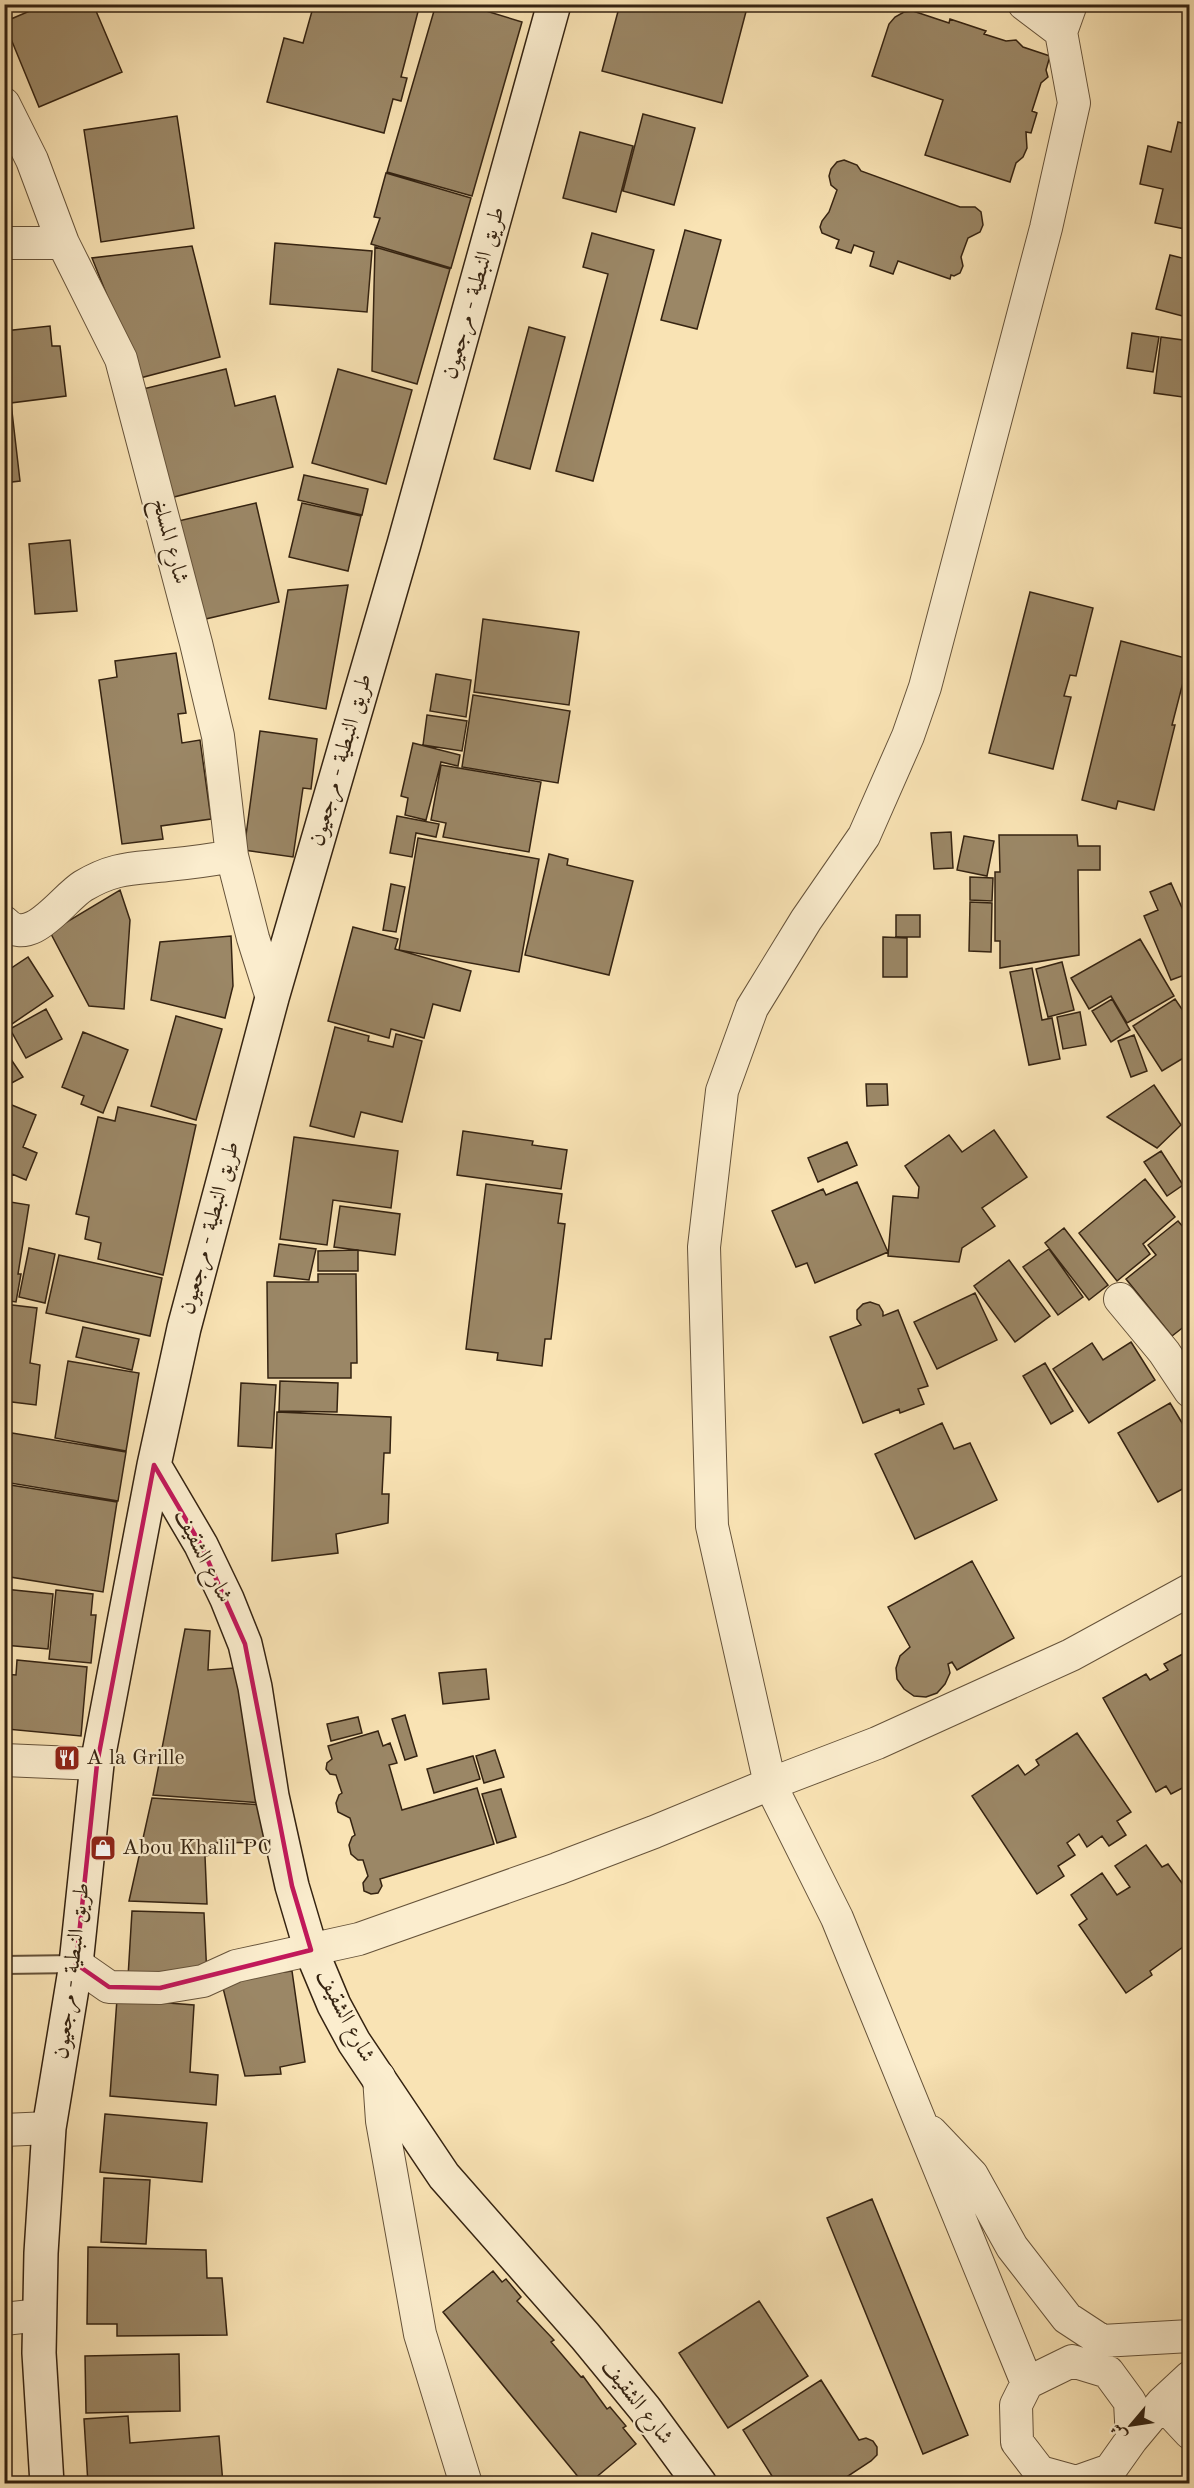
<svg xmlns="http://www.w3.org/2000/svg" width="1194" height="2488" font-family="'Old Standard TT',Amiri,serif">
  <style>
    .building { fill: #9b8766; stroke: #352311; stroke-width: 1.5 }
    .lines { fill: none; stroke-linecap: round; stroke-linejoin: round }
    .service-casing { stroke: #66533a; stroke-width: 20 }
    .minor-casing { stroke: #66533a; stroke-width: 34 }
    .secondary-casing { stroke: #352311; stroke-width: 36 }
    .service { stroke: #fbedce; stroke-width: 16 }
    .minor { stroke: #fbedce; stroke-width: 32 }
    .secondary { stroke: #fbedce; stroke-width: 33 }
    .marked { fill: none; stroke: #c2185b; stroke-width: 4.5; stroke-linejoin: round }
    .labels { text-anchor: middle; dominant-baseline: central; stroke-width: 4.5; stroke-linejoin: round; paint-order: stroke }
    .street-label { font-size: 22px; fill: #352311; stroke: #fbedce }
    .poi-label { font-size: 22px; fill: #352311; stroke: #fbedce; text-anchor: start }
  </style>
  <rect width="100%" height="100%" fill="#f9e3b4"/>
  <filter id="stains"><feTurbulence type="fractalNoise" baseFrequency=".00333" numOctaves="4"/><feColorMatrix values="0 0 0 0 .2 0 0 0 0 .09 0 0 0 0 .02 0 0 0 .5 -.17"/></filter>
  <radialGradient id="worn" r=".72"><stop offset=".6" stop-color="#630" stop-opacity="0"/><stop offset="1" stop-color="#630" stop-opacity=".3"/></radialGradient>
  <path class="building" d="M46,4H93L122,72L39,107L4,22Z
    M314,4H420L401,77L407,78L401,101L393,99L384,133L267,102L284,38L303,43Z
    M436,4H463L522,22L472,196L387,172Z
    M620,4H748L722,103L602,71Z
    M913,11L949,23L950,19L986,31L984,34L1006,41L1016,40L1023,47L1050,56L1046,70L1048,77L1041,83L1032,111L1037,113L1031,133L1026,132L1027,148L1023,157L1016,163L1010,182L925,155L943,100L872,76L889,24L895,17L904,12Z
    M643,114L695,128L674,205L623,191Z
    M177,116L194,228L101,242L84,130Z
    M1178,122L1190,125V230L1155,223L1163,189L1140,184L1148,146L1171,152Z
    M580,132L633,146L616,212L563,198Z
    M844,160L857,165L861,171L960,207H975L981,212L983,225L980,232L968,238L961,257L963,266L960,273L954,276L951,275L950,279L898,261L893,274L870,266L874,252L854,245L851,253L836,248L839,240L822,233L820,227L822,221L829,212L837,190L831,185L829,176L831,169L837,162Z
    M386,173L471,198L451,268L371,244L380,218L374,217Z
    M685,230L721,240L697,329L661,320Z
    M592,233L654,250L593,481L556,471L608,274L583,267Z
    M275,243L372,251L367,312L270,304Z
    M192,246L220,357L140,378L92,258Z
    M375,247L450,269L417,384L372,371Z
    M1170,255L1190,260V318L1156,309Z
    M50,326L52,346H60L66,396L11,403L20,481L4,483V331Z
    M529,327L565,337L530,469L494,459Z
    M1132,333L1159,337L1153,372L1127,368Z
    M1161,337L1190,341V398L1154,393Z
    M226,369L235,406L275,396L293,467L170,498L143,389Z
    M338,369L412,390L386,484L312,463Z
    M304,475L368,489L362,515L298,500Z
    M256,503L279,602L197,621L174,522Z
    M302,503L361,516L348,571L289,557Z
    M70,540L77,611L35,614L29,544Z
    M348,585L326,709L269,699L288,590Z
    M1030,592L1093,608L1076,676L1070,675L1064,696L1071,697L1053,769L989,753Z
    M483,619L579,632L569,705L474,692Z
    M1121,641L1189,659L1172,725H1175L1154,810L1118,801L1116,809L1082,800Z
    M176,653L186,713L178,714L182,743L200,740L211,819L161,826L163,839L122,844L99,680L117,677L115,661Z
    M436,674L471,680L466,717L430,711Z
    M473,695L570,711L558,783L462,767Z
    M427,715L467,721L462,751L423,745Z
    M260,731L317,739L311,789L303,788L293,857L244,850Z
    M413,743L460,755L458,766L441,762L426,820L405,815L408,798L401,796Z
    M441,765L541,782L529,852L443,837L446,823L431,820Z
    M397,816L439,824L436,837L416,833L412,857L390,853Z
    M951,832L953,868L934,869L931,833Z
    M999,835H1077L1078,846H1100V870H1078L1079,955L1000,968V941H995V872H1000Z
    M964,836L994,841L987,876L957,870Z
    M418,838L539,859L519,972L399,950Z
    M549,854L568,859L567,865L633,881L609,975L525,955Z
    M970,877L993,878L992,901L970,900Z
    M1171,883L1190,926V973L1171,980L1144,916L1158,910L1150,892Z
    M391,884L405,887L396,932L383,930Z
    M120,890L130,920L124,1009L89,1006L50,932Z
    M970,902L992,903L991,952L969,951Z
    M896,915H920V937H896Z
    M353,927L398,939L395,949L471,971L460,1011L433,1004L424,1038L391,1029L389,1038L328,1021Z
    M231,936L233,986L225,1018L151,1000L160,942Z
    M883,937L907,938V977H883Z
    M1140,939L1174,996L1127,1023L1111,996L1089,1009L1071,978Z
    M28,957L53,996L6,1028L4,973Z
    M1062,962L1074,1010L1048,1017L1036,969Z
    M1032,968L1042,1020L1052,1018L1060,1059L1029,1065L1010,972Z
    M1112,999L1130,1030L1111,1042L1092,1011Z
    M1175,999L1190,1021V1054L1162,1071L1133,1026Z
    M46,1009L62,1039L26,1058L10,1029Z
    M1080,1012L1086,1045L1063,1049L1057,1017Z
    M176,1016L222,1029L196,1120L151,1106Z
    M335,1027L369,1036L368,1041L393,1047L396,1034L422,1041L402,1122L361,1112L354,1137L310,1126Z
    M83,1032L128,1050L103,1113L81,1104L84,1096L62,1087Z
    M1134,1035L1147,1071L1131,1077L1118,1041Z
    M4,1049L23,1077L4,1087Z
    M866,1084H887L888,1105L867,1106Z
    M1154,1085L1181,1125L1157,1148L1107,1117Z
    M7,1103L36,1115L23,1147L37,1153L26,1180L12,1174L4,1192V1110Z
    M118,1107L196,1125L163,1275L98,1259L101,1243L85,1239L89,1217L76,1214L98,1117L115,1121Z
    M994,1130L1027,1177L982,1208L995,1226L962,1248L959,1262L888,1256L893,1196L918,1198L919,1187L905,1166L949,1135L962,1152Z
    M463,1131L533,1141L532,1145L567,1150L561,1189L457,1175Z
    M294,1137L398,1151L391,1208L333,1200L327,1245L280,1239Z
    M847,1142L857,1165L818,1182L808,1158Z
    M1161,1151L1183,1185L1167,1196L1144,1162Z
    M1145,1179L1175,1217L1143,1244L1150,1254L1117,1281L1079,1233Z
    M857,1182L888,1252L815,1283L807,1263L796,1267L772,1211L823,1189L826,1195Z
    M486,1184L562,1194L558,1223L565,1224L551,1339H545L542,1366L497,1360L498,1353L466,1349Z
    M4,1201L29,1205L18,1274H21L16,1302L4,1300Z
    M340,1206L400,1214L395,1255L334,1247Z
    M1178,1221L1190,1235V1322L1172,1336L1126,1279L1156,1255L1148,1245Z
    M1064,1228L1108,1285L1089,1300L1045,1243Z
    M279,1244L316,1249L309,1280L274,1276Z
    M29,1248L55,1254L45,1303L19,1297Z
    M1049,1249L1083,1297L1058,1315L1023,1267Z
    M358,1250V1271H318V1251Z
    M59,1255L162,1278L150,1336L46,1313Z
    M1009,1260L1050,1316L1015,1342L974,1286Z
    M318,1274H356L357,1363H351V1378H268L267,1282H318Z
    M975,1293L997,1340L937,1369L914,1322Z
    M870,1302L879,1305L883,1312V1316L898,1310L928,1386L918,1389L924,1404L900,1413L899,1409L863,1423L830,1337L861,1325L857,1319V1310L863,1304Z
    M4,1304L37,1308L30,1363L40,1365L36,1405L4,1401Z
    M83,1327L139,1339L132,1370L76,1357Z
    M1131,1342L1155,1380L1089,1423L1053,1369L1092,1343L1103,1360Z
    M68,1361L139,1373L126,1451L55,1438Z
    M1045,1363L1073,1411L1051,1424L1023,1376Z
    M280,1381L338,1383L337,1412L279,1411Z
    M241,1383L276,1385L272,1448L238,1446Z
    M1170,1403L1190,1436V1485L1158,1502L1118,1433Z
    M277,1412L391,1417L390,1453H384L382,1494H389L388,1523L336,1534L338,1553L272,1561Z
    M942,1423L954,1449L970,1443L997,1500L915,1539L875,1454Z
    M12,1433L126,1452L118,1501L4,1482Z
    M4,1484L117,1502L103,1592L4,1576Z
    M972,1561L1014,1638L957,1670L952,1662L948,1664L950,1673L945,1684L937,1693L926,1697L914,1696L904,1689L897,1679L896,1668L900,1656L910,1647L888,1607Z
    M4,1589L53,1594L48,1649L4,1645Z
    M56,1590L93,1594L91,1615H96L91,1663L49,1659Z
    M185,1629L210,1631L208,1670L234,1668L264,1803L153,1795Z
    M1190,1650V1784L1171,1794L1166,1786L1156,1792L1103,1698L1146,1674L1150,1680L1168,1670L1164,1664Z
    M17,1660L87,1667L81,1736L7,1729L4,1741V1674L16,1675Z
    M486,1669L489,1699L443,1704L439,1673Z
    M405,1715L417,1756L405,1760L392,1719Z
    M358,1717L362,1733L331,1741L327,1724Z
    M378,1731L383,1746L390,1743L397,1763L389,1765L402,1810L477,1788L494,1844L380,1879L382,1886L378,1893L371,1894L364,1891L363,1883L368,1876L363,1860H358L351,1854L349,1845L352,1837L355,1835L350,1818L338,1812L336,1803L339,1795L342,1793L336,1775L330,1774L326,1769L327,1763L332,1759L328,1746Z
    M1077,1733L1131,1812L1117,1821L1126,1835L1109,1846L1102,1836L1087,1847L1079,1834L1067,1843L1075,1855L1058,1866L1064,1876L1037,1894L972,1796L1018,1765L1025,1775L1039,1765L1036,1760Z
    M495,1750L504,1777L484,1783L476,1756Z
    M473,1756L480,1779L434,1793L427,1769Z
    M501,1789L516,1837L497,1843L482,1794Z
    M152,1798L264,1805L268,1842L215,1843V1854L205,1856L207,1904L129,1901Z
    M1146,1845L1162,1867L1168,1864L1190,1894V1949L1186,1951L1183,1947L1150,1971L1152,1975L1126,1993L1079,1925L1087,1919L1071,1895L1102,1873L1117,1895L1130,1887L1115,1866Z
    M132,1911L204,1913L207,1977H128Z
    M292,1971L305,2062L280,2067L281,2074L245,2076L221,1980Z
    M117,1999L194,2005L190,2072L218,2075L216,2105L110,2096Z
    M105,2114L207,2123L202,2182L100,2172Z
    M4,2138L12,2139L10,2208H4Z
    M104,2178L150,2180L146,2244L101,2242Z
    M872,2199L968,2435L923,2454L827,2218Z
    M88,2247L206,2250L207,2278H222L227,2335L117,2336V2324H87Z
    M493,2271L502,2282L506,2279L521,2297L517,2301L554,2340L551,2342L581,2377L583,2376L607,2409L610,2407L626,2426L623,2428L636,2444L588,2484H584L443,2312Z
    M759,2301L808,2376L728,2428L679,2353Z
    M179,2354L180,2411L86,2413L85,2356Z
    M821,2380L859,2440L866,2438L873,2441L877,2447V2455L871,2461L836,2484H777L743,2430Z
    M128,2416L130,2443L219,2436L223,2484H88L84,2419Z"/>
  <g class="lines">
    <g class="service-casing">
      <path id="service" d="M4,1965L76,1964"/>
    </g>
    <g class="minor-casing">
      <path id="minor" d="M1024,4L1061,32
        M4,104L32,160L63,243L121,359L196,643L218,736L232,856L253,938L272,998
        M4,243H63
        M4,922C30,950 62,899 83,886C115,867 132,869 167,865C189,863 211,860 232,856
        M1120,1299L1164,1352L1190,1391
        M4,1760L97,1764
        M76,1964L109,1987L160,1988L203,1981L236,1966L359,1939L557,1869L654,1832L770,1784L877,1743L1071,1655L1190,1590
        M379,2077L382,2121L420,2334L466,2484
        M4,2130L49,2128
        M931,2132L972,2175L1012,2247L1067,2318L1102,2341L1190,2336
        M4,2319L40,2315
        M1072,2361L1108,2372L1130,2402L1132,2439L1110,2470L1076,2482L1040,2472L1017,2442L1016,2405L1027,2383Z
        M1027,2383L837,1918L770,1784L712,1526L704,1247L722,1091L752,1008L806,920L864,836L908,736L925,687L1046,228L1074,103L1061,32L1071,4
        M1162,2403L1190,2433
        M1132,2439L1162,2403L1190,2377"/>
    </g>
    <g class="secondary-casing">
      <path id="secondary" d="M154,1465L201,1545L227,1599L245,1644L255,1687L272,1796L292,1886L311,1950L334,2005L354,2042L444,2176L585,2336L645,2409L700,2484
        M47,2484L39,2353L41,2253L49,2128L76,1964L97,1764L154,1465L184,1328L272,998L404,544L554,4"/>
    </g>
    <use href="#service" class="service"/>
    <use href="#minor" class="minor"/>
    <use href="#secondary" class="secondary"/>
  </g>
  <path class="marked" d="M154,1465L201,1545L245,1644L292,1886L311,1950L160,1988L109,1987L76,1964L97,1764Z"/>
  <defs>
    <g id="restaurant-square" transform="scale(1.35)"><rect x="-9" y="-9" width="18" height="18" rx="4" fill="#8f2418" stroke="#fbedce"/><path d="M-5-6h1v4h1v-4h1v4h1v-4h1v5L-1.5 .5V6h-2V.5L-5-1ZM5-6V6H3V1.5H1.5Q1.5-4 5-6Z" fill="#fff"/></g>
    <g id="shop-square" transform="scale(1.35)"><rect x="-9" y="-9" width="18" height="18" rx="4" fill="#8f2418" stroke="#fbedce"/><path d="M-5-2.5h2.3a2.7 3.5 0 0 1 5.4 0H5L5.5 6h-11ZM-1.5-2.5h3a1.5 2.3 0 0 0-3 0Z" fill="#fff"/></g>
  </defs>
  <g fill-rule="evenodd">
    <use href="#restaurant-square" x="67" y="1758"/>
    <use href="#shop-square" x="103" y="1848"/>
  </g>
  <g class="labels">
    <g class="street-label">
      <text transform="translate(474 293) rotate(-74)">طريق النبطية - مرجعيون</text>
      <text transform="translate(170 541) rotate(75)">شارع المسلخ</text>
      <text transform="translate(341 760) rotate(-74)">طريق النبطية - مرجعيون</text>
      <text transform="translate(210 1228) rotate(-75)">طريق النبطية - مرجعيون</text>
      <text transform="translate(203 1556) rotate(63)">شارع الشقيف</text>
      <text transform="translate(72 1971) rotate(-83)">طريق النبطية - مرجعيون</text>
      <text transform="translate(345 2016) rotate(62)">شارع الشقيف</text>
      <text transform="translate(637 2402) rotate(52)">شارع الشقيف</text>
    </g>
    <g class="poi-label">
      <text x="86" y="1758">A la Grille</text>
      <text x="122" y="1848">Abou Khalil PC</text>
    </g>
  </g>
  <rect width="1194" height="2488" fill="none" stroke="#f9e3b4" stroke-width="24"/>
  <rect x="6" y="6" width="1182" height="2476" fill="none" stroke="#352311" stroke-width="3"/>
  <rect x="12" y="12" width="1170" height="2464" fill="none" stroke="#352311" stroke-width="1.5"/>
  <g transform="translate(1131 2425) rotate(241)" stroke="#fbedce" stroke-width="4.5" paint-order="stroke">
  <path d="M0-4.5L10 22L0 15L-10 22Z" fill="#352311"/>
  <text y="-9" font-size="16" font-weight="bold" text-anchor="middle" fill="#352311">ش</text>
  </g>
  <rect width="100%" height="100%" filter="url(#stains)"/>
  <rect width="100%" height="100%" fill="url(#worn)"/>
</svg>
